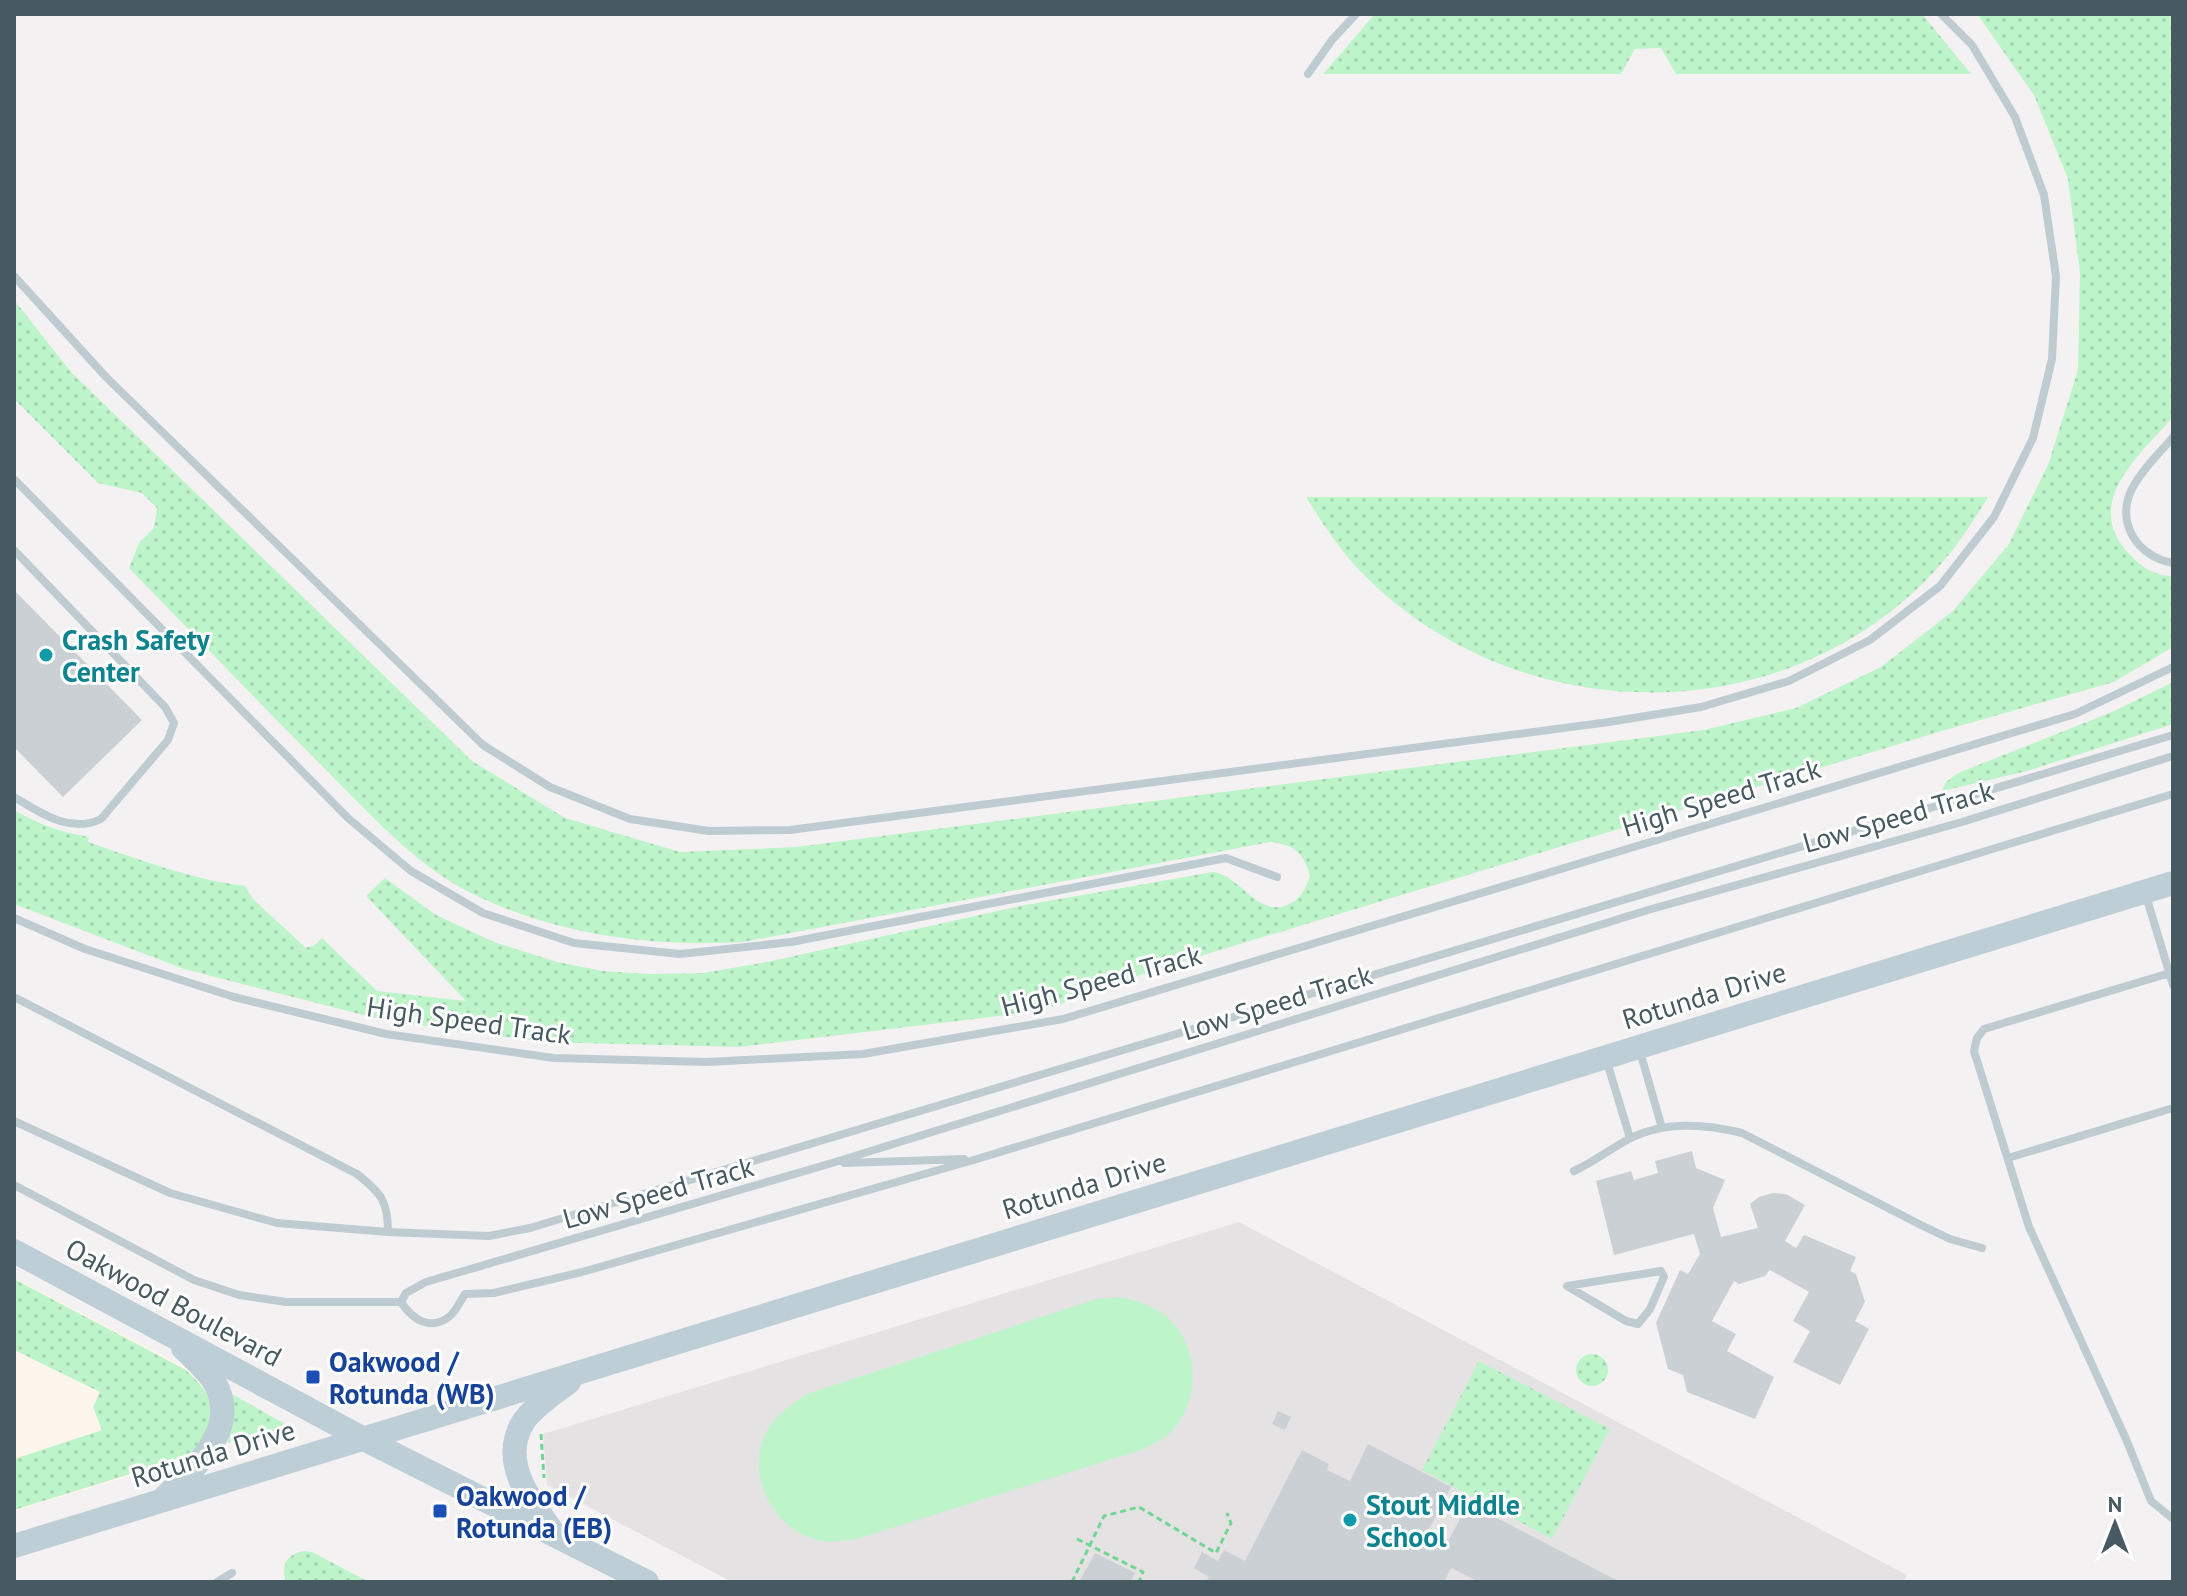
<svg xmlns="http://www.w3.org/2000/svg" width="2187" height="1596" font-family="'PT Sans',sans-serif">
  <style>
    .commercial { fill: #fef5ec }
    .education { fill: #e5e2e4 }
    .green { fill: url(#green-dots) }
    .pitch { fill: #bef4c9 }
    .building { fill: #cbd0d4 }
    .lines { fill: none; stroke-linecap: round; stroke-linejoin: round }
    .path { stroke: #72d593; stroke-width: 3; stroke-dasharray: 6 4; stroke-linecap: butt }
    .service { stroke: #beccd2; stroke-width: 8 }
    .secondary { stroke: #beced6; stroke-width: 24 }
    .culture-dot { fill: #0f9aa8; stroke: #fff; stroke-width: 3 }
    .transit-dot { fill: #1a4fb4; stroke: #fff; stroke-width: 3 }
    .labels { text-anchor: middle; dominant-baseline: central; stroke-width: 6; stroke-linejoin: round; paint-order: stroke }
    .culture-label { font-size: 28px; font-weight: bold; fill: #0d838f; stroke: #fff; text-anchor: start }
    .street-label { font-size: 28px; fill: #475961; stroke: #fff }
    .transit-label { font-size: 28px; font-weight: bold; fill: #164399; stroke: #fff; text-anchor: start }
  </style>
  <defs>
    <pattern id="green-dots" width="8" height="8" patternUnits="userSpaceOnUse" patternTransform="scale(2)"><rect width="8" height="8" fill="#bef4c9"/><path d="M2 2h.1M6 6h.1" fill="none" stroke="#a5d3af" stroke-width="1.8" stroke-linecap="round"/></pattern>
  </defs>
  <rect width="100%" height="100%" fill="#f4f1f2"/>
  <path class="commercial" d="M14,1278L185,1367L199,1380L214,1409L195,1456L14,1511Z"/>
  <path class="education" d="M1239,1222L1907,1575L1903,1582H732L547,1485L543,1434Z"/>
  <path class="green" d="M1375,14H1922L1971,74H1676L1661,48L1635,49L1621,74H1323Z
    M1977,14H2173V417C2140,455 2080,503 2130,555C2143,568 2154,576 2173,576V647L2114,682L1945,730L1151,971L1041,1011L739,1047L543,1042L387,1021L184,969L14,904V810C39,825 61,832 89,837L88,842C141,860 190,879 245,886L253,899L306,948L315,945L322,938L377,991L466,1001L366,896L385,878L436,915L494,942L557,962L603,971L648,974L703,973L767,962L1020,906L1213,872C1240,875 1257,917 1287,905C1301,899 1305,890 1310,876C1304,853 1294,844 1270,842L743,942C652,947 561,936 477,896C421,870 376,820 333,777C264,708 197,638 129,568L139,543L154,528L157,508L142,493L98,483L14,399V300L71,372L472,761L565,818L680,852L796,847L1704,730L1796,708L1881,667L1953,611L2009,544L2048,465L2078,370L2080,273L2068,179L2034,95Z
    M1306,497H1988C1971,525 1954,551 1931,575C1780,733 1522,729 1368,579C1343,555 1324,526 1306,497Z
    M2173,682V724L2027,771L1942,791L1946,782L1958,773L2112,712Z
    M14,1279L186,1370C221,1404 217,1415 195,1454L14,1510V1459L102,1430L93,1407L100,1392L14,1350Z
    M1576 1370a16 16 0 1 1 32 0a16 16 0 1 1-32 0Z
    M1479,1361L1610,1429L1552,1539L1422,1470Z
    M232,1394L285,1424L284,1428L228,1443Z
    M305,1551L312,1552L369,1582H286C280,1566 287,1553 305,1551Z"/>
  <path class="pitch" d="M1120,1297C1137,1301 1152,1305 1166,1316C1201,1345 1201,1404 1169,1434C1161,1441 1150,1445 1141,1450L853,1540C843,1540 831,1543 822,1541C776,1533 746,1479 764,1437C773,1416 790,1406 807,1394L1096,1299Z"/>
  <path class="building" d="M14,590L142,720L63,797L14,747Z
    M1692,1151L1696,1168L1725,1180L1713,1208L1721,1237L1758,1228L1750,1204L1759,1197L1773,1193L1786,1194L1805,1205L1785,1241L1796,1248L1804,1235L1856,1257L1850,1271L1856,1274L1865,1302L1855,1321L1869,1329L1840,1385L1793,1362L1810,1331L1793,1321L1809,1292L1770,1270L1765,1276L1739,1284L1734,1281L1712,1321L1736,1334L1727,1351L1774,1377L1755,1419L1687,1392L1683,1375L1668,1369L1656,1323L1680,1270L1688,1274L1700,1254L1694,1234L1614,1255L1596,1181L1631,1171L1634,1180L1658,1173L1655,1161Z
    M1278,1411L1291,1417L1285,1430L1272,1424Z
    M1368,1444L1451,1487L1429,1529L1449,1540L1468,1503L1620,1582H1479L1451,1568L1444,1582H1206L1209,1577L1194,1568L1202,1552L1218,1561L1224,1550L1245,1561L1302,1450L1329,1464L1327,1470L1350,1481Z
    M1095,1553L1135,1573L1131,1582H1079Z"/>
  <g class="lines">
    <path class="path" d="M541,1434L544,1478
      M1077,1539L1143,1572L1139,1582
      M1072,1582L1104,1516L1139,1507L1216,1553L1231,1523L1227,1513"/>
    <path class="service" d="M1308,74L1332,40L1356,14
      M14,276L106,377L483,745L550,787L630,819L709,831L790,830L1609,722L1701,707L1789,681L1870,640L1940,586L1994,517L2033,438L2052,359L2056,276L2044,195L2015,117L1972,45L1941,14
      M2173,437C2160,453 2143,468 2133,487C2114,521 2137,557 2173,563
      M14,479L348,818L411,871L483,913L574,943L680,954L791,942L1226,858L1277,877
      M14,550L165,707L174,723L168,740L101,819C70,834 41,813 14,797
      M2146,896L2173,985
      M14,918L85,949L234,997L386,1034L554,1058L707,1062L863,1054L1063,1019L2075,714L2173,667
      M2173,972L1984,1029L1977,1038L1974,1051L2029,1227L2126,1439L2151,1501L2173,1519
      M14,997L357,1174C381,1193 388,1201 388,1232
      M1639,1048L1662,1128
      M1607,1062L1630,1138
      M14,1121L170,1193L277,1223L388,1232L489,1236L530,1228L2173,735
      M2008,1158L2173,1108
      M845,1163L964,1159
      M1574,1171C1594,1162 1610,1149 1629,1139C1663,1121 1706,1124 1742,1133L1921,1225L1950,1239L1982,1248
      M14,1185L194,1280L239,1295L286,1302H401C412,1319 430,1332 450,1316C456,1311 461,1300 465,1294L494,1293L582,1272L977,1159L2173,794
      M1661,1271L1664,1277L1650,1309L1638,1324L1626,1321L1567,1286Z
      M401,1302L406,1293L426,1282L832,1163L1648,910L1962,822L2173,756
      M217,1582L232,1573"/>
    <path class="secondary" d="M14,1251L364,1439L647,1582
      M165,1497C195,1467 243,1427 213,1380C205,1368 193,1358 183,1348
      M553,1532C531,1502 500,1463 522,1424C530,1409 556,1392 569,1382
      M14,1546L2173,883"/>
  </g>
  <g class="culture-dot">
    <circle cx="46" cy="655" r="8"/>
    <circle cx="1350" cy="1520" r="8"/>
  </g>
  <g class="transit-dot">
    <rect x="305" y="1369" width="16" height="16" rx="4"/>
    <rect x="432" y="1503" width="16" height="16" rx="4"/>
  </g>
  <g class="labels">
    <g class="culture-label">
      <text x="62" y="639">Crash Safety<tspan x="62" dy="32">Center</tspan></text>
      <text x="1366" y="1504">Stout Middle<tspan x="1366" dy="32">School</tspan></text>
    </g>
    <g class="street-label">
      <text transform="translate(1721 797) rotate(-17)">High Speed Track</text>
      <text transform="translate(1898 816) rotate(-16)">Low Speed Track</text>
      <text transform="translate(1101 980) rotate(-15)">High Speed Track</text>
      <text transform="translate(1704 995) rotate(-17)">Rotunda Drive</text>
      <text transform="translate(1277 1002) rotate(-17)">Low Speed Track</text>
      <text transform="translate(469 1020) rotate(8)">High Speed Track</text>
      <text transform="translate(1084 1185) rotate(-17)">Rotunda Drive</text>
      <text transform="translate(658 1192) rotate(-16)">Low Speed Track</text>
      <text transform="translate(174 1302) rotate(28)">Oakwood Boulevard</text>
      <text transform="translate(213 1453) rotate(-17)">Rotunda Drive</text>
    </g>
    <g class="transit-label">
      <text x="329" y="1361">Oakwood /<tspan x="329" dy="32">Rotunda (WB)</tspan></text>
      <text x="456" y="1495">Oakwood /<tspan x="456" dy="32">Rotunda (EB)</tspan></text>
    </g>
  </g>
  <rect width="2187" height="1596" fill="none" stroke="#475961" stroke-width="32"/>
  <g transform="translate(2115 1524)" stroke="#ffffff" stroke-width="6" paint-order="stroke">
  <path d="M0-6L14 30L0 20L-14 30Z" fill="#475961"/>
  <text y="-12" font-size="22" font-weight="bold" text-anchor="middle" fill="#475961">N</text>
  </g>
</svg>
